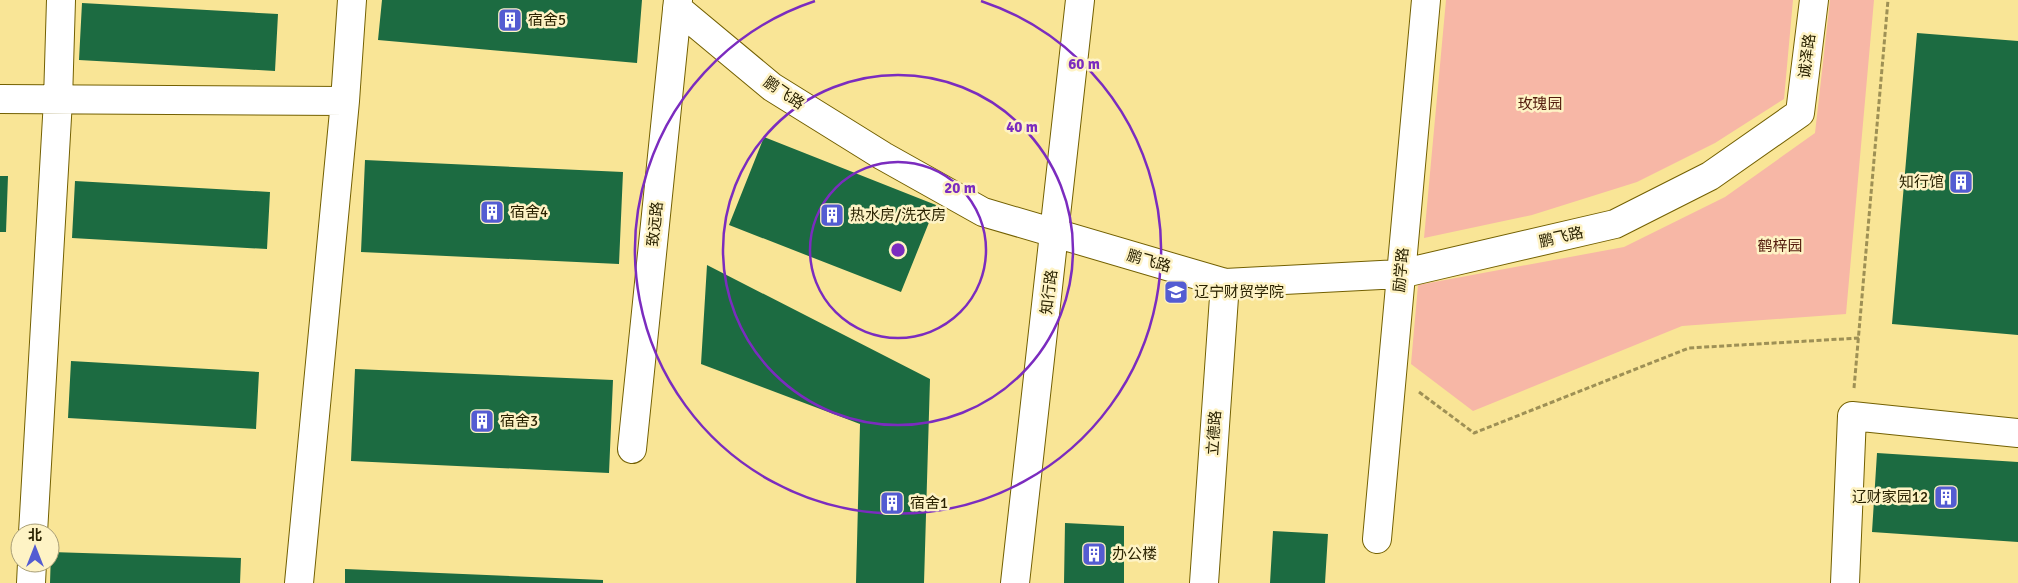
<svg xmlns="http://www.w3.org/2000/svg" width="2018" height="583" font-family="Signika,'Noto Sans SC',sans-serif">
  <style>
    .green { fill: #f7b7a6 }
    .building { fill: #1c6b41 }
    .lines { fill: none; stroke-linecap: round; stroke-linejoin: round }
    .minor-casing { stroke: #736002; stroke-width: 30 }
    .path { stroke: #9e9055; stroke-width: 3; stroke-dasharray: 5 2.5; stroke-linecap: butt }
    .minor { stroke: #fff; stroke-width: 28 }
    .ring { fill: none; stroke: #7b2cbf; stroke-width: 2.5 }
    .labels { text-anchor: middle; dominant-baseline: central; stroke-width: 5; stroke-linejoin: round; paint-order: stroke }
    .poi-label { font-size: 15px; fill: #2a2201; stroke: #fef3c5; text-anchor: start }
    .street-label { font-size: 15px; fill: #2a2201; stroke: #fef3c5 }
    .park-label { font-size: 15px; fill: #541c0d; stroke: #fef3c5 }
    .centre { fill: #7b2cbf; stroke: #fef3c5; stroke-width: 2.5 }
    .ring-label { font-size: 15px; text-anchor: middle; font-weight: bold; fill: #7b2cbf; stroke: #fef3c5; stroke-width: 5; stroke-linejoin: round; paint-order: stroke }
  </style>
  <rect width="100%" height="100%" fill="#f9e596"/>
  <path class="green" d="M1446,0H1793L1784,99L1715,143L1637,182L1532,215L1424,238Z
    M1830,0H1874L1846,314L1682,326L1473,411L1411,364L1418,285L1624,247L1725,197L1815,133Z"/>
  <path class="building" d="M382,0H642L637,63L378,40Z
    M82,3L278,14L275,71L79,60Z
    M1917,33L2018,41V335L1892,324Z
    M764,137L936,205L901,292L729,225Z
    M365,160L623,172L619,264L361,252Z
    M0,176H8L6,232H0Z
    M75,181L270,192L267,249L72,238Z
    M707,265L930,379L924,583H856L860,424L701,364Z
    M71,361L259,372L256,429L68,418Z
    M355,369L613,380L609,473L351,461Z
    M1877,453L2018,462V542L1872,532Z
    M1065,523L1124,526V583H1064Z
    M1273,531L1328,534L1325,583H1270Z
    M51,552L241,558L240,583H50Z
    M345,569L603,580V583H345Z"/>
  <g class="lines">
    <g class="minor-casing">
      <path id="minor" d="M677,8L772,87L883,156L983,212L1225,283L1400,274L1615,224L1710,176L1800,113L1814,0
        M0,99L345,101
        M632,449L678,0
        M33,533L58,100L61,0
        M1377,539L1426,0
        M31,583L32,563
        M299,583L345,101L352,0
        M1015,583L1080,0
        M1204,583L1225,283
        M1845,583L1852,416L2018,433"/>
    </g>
    <path class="path" d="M1854,388L1888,0
      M1419,392L1474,433L1689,348L1859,338"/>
    <use href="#minor" class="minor"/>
  </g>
  <g class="ring">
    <circle cx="898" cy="250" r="88"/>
    <circle cx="898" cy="250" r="175"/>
    <path d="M981 1A263 263 0 1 1 815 1"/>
  </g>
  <defs>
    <g id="building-square" transform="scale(1.25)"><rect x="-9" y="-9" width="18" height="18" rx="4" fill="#545cd2" stroke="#fef3c5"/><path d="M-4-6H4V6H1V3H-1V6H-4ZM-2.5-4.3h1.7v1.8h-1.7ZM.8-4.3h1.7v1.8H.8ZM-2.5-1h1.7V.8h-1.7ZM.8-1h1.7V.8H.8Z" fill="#fff"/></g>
    <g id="university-square" transform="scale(1.25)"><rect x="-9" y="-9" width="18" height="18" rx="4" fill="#545cd2" stroke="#fef3c5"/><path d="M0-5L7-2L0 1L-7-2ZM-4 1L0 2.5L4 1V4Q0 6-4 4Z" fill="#fff"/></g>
  </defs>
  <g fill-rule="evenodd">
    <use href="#building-square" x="510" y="20"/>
    <use href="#building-square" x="1961" y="182"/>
    <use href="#building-square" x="492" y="212"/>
    <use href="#building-square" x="832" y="215"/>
    <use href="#university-square" x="1176" y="292"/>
    <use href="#building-square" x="482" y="421"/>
    <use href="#building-square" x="1946" y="497"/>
    <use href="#building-square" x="892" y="503"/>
    <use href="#building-square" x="1094" y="554"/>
  </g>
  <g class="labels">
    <g class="poi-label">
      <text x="528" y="20">宿舍5</text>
      <text x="1944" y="182" text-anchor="end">知行馆</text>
      <text x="510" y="212">宿舍4</text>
      <text x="850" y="215">热水房/洗衣房</text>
      <text x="1194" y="292">辽宁财贸学院</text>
      <text x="500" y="421">宿舍3</text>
      <text x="1928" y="497" text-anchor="end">辽财家园12</text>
      <text x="910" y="503">宿舍1</text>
      <text x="1112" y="554">办公楼</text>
    </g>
    <g class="street-label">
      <text transform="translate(1807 56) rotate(-83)">诚泽路</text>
      <text transform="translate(784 93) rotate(34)">鹏飞路</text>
      <text transform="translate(655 224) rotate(-84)">致远路</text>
      <text transform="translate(1561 237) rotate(-13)">鹏飞路</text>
      <text transform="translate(1149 261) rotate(16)">鹏飞路</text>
      <text transform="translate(1401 270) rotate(-85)">励学路</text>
      <text transform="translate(1049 292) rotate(-83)">知行路</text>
      <text transform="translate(1214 433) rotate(-86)">立德路</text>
    </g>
    <g class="park-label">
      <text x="1540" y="104">玫瑰园</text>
      <text x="1780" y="246">鹤梓园</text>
    </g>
  </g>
  <circle cx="898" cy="250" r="8" class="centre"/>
  <g class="ring-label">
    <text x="1084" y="69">60 m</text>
    <text x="1022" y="132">40 m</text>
    <text x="960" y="193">20 m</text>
  </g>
  <g transform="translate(35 548)"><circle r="24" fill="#fef3c5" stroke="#a99f77"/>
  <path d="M0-4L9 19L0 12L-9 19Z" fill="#545cd2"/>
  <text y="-8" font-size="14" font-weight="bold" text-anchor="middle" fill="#2a2201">北</text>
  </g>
</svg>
